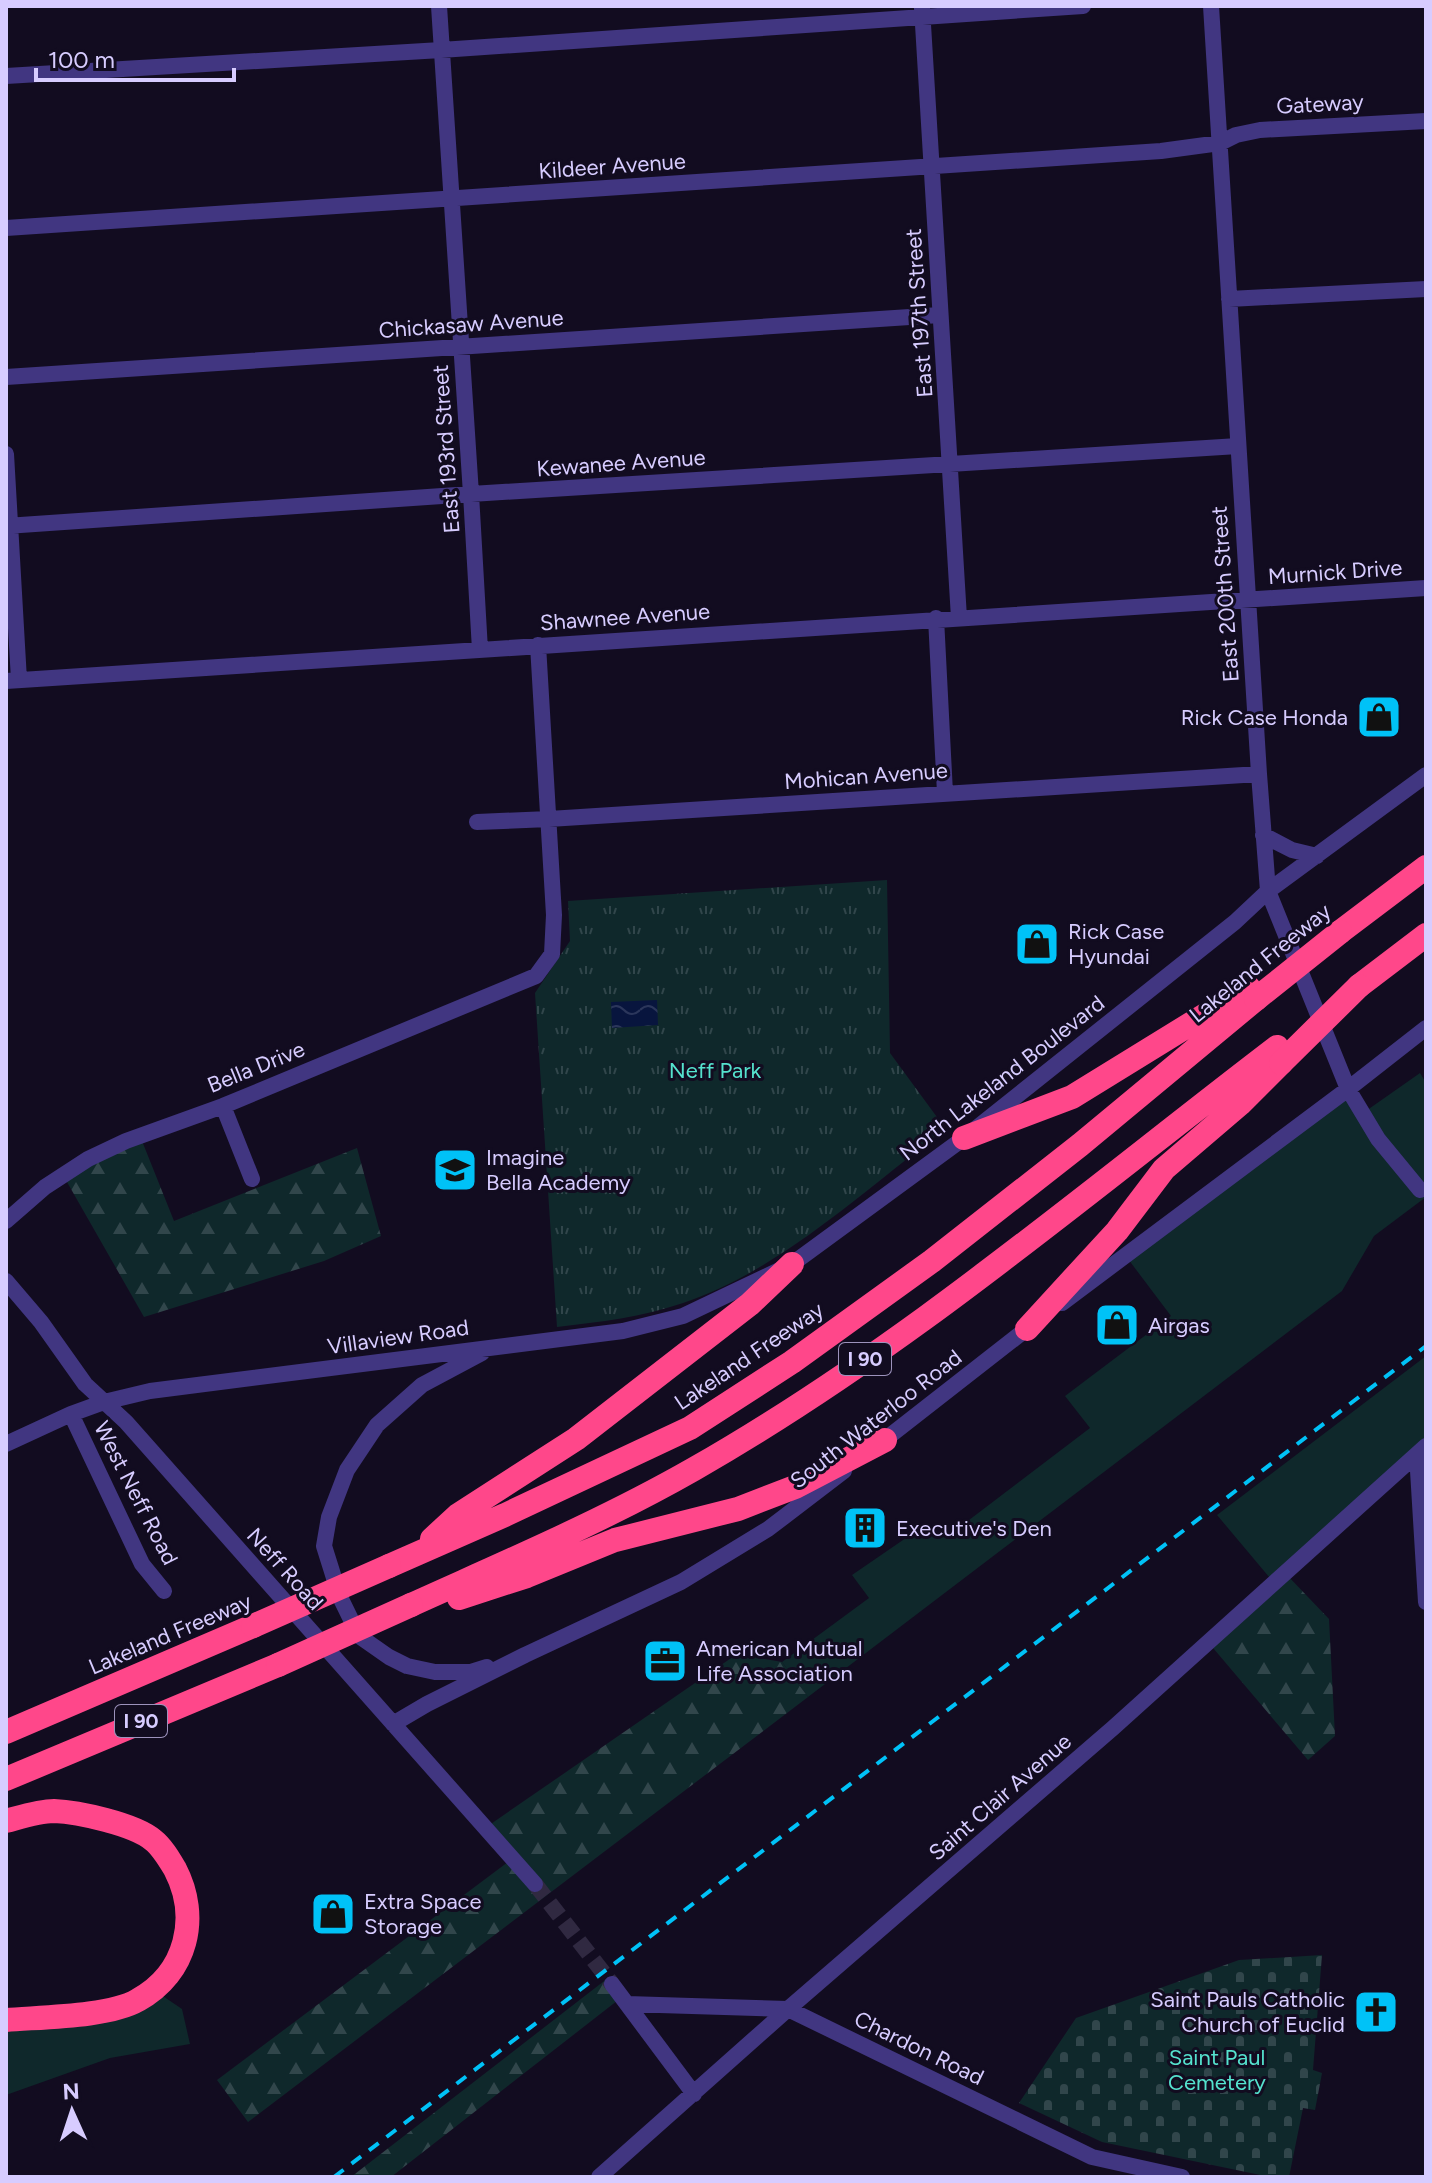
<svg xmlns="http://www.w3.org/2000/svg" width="1432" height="2183" font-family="Figtree,sans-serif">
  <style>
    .green { fill: #0f282b }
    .forest { fill: url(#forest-firs) }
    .cemetery { fill: url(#cemetery-stones) }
    .park { fill: url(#park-tufts) }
    .water { fill: url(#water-waves) }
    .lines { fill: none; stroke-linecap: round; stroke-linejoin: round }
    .minor-tunnel { stroke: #302941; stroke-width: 16; stroke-dasharray: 16 8; stroke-linecap: butt }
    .minor { stroke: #413681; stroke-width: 16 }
    .highway { stroke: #ff478a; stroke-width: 24 }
    .rail { stroke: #00c2f7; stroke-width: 4; stroke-dasharray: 12 10; stroke-linecap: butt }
    .highway-bridge { stroke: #ff478a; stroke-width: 24 }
    .labels { text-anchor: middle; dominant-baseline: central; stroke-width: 6; stroke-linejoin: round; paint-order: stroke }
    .shield { fill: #120c20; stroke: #9c92bc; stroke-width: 2 }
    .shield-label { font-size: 20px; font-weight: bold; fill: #d7ccff }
    .street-label { font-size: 22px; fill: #d7ccff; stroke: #120c20 }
    .poi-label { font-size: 22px; fill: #d7ccff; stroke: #120c20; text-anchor: start }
    .park-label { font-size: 22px; fill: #55e2ce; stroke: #120c20 }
  </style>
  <defs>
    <pattern id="forest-firs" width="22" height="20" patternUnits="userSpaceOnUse" patternTransform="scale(2)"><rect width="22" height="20" fill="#0f282b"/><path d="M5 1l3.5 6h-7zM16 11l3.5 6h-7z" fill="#31464b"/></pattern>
    <pattern id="cemetery-stones" width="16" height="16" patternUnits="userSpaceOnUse" patternTransform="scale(2)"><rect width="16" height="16" fill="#0f282b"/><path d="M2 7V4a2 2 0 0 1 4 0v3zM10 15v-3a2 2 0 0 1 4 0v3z" fill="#31464b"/></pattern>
    <pattern id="park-tufts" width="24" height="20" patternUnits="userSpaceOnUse" patternTransform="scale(2)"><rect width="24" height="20" fill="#0f282b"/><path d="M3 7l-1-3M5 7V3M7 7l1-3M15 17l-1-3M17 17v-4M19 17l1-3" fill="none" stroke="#31464b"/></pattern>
    <pattern id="water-waves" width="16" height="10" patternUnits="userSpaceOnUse" patternTransform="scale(2)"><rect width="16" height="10" fill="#08153e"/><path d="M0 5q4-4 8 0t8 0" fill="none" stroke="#2b365b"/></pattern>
  </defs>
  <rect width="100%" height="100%" fill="#120c20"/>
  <path class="green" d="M1420,1073L1426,1083V1197L1374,1236L1342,1291L808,1697L782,1662L869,1598L852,1575L919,1529L948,1536L1090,1428L1065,1396L1171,1316L1125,1255L1348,1089L1363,1113Z
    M1426,1356V1446L1274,1583L1217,1515Z
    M154,1990L182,2009L190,2044L110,2058L6,2095V2020Z"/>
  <path class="forest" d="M140,1136L174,1221L357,1148L381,1236L324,1261L144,1317L63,1175Z
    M1285,1573L1329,1619L1335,1736L1308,1760L1208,1642Z
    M737,1654L782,1662L808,1697L248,2122L217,2080L512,1859L485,1828Z
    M608,1978L622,1997L391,2177H351Z"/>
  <path class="cemetery" d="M1322,1955L1313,2070L1322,2073L1315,2110L1303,2108L1289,2177H1270L1102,2142L1019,2103L1076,2018L1239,1960Z"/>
  <path class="park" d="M887,880L890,1053L942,1124L936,1136C860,1195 774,1273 683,1303C642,1317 600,1322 557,1327L535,993L570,941L568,901Z"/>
  <path class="water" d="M657,1000L658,1025L612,1028L611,1002Z"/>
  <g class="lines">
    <path class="minor-tunnel" d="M535,1884L612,1984"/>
    <path class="minor" d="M439,6L471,494L480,650
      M1211,6L1259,774L1268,891L1348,1089L1378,1139L1420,1190
      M922,8L959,618
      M6,76L441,50L1083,6
      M6,228L1161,151L1220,143L1236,135L1260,130L1426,121
      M1229,299L1426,289
      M6,377L940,315
      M6,454L19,680
      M6,526L471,494L1238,446
      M936,618L945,793
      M6,681L1426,588
      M477,822L549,819L1259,774
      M1263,835L1292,850L1317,856
      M223,1106L252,1179
      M6,1221L45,1187L88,1159L126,1141L223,1106L536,976L552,954L554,915L538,645
      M6,1281L41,1322L85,1384L126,1422L535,1884
      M1062,1303L1348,1089L1426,1028
      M482,1353L422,1385L377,1425L347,1470L329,1517L324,1546L340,1597L359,1636L389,1657L407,1666L435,1672H471L487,1667
      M71,1414L142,1564L164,1591
      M6,1444L71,1414L104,1402L150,1391L623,1331L683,1316L792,1264L964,1138L1235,922L1268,891L1426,775
      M878,1445L1033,1324
      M1417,1454L1426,1602
      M393,1724L427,1704L525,1655L681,1582L768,1529L844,1471
      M612,1984L694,2094
      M627,2004L788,2009L1092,2157L1182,2177
      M599,2177L788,2009L1113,1728L1426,1446"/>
    <path class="highway" d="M1340,932L1426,867
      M1359,986L1426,935
      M964,1138L1072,1097L1249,988
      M1027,1329L1117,1231L1164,1169L1240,1104L1281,1063
      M432,1539L458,1515L576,1439L750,1304L792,1264
      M389,1566L505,1515L690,1428L792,1362L932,1261L1080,1145L1256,999
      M459,1598L527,1576L615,1540L738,1509L795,1487L885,1440
      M411,1605C506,1562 603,1521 694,1469C903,1350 1087,1192 1277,1047
      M6,1732L253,1626
      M6,1779L278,1665
      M6,1821C21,1817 39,1811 54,1811C78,1812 134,1824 153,1840C162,1847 169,1859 175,1869C200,1917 187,1973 138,2000C109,2017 41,2017 6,2020"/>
    <path class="rail" d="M334,2177L1426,1346"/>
    <path class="highway-bridge" d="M1256,999L1340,932
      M1281,1063L1359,986
      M253,1626L389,1566
      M278,1665L411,1605"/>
  </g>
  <defs>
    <g id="shop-square" transform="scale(2.3)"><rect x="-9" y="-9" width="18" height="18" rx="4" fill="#00c2f7" stroke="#120c20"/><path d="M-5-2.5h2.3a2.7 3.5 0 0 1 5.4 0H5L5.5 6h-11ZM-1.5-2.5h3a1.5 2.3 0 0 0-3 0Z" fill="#111"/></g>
    <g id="school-square" transform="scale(2.3)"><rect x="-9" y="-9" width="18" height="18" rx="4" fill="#00c2f7" stroke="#120c20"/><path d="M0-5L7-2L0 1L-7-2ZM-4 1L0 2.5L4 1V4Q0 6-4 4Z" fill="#111"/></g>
    <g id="building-square" transform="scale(2.3)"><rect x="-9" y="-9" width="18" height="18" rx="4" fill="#00c2f7" stroke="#120c20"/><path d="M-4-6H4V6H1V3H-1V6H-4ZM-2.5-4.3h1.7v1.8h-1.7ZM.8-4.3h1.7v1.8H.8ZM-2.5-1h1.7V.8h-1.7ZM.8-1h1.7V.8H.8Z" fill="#111"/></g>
    <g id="office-square" transform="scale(2.3)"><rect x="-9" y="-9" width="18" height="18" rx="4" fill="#00c2f7" stroke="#120c20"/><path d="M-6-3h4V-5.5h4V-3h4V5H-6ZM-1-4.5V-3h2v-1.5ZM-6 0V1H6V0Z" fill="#111"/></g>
    <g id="church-square" transform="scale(2.3)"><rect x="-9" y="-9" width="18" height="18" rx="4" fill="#00c2f7" stroke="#120c20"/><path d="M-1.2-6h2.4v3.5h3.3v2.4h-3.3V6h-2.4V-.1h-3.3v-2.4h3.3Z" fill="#111"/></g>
  </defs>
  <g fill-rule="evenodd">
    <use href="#shop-square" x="1379" y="717"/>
    <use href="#shop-square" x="1037" y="944"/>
    <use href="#school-square" x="455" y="1170"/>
    <use href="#shop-square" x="1117" y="1325"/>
    <use href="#building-square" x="865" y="1528"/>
    <use href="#office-square" x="665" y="1661"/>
    <use href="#shop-square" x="333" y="1914"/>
    <use href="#church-square" x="1376" y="2012"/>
  </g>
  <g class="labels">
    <g class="shield">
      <rect x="839" y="1343" width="52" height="32" rx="6"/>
      <rect x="115" y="1705" width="52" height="32" rx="6"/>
    </g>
    <g class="shield-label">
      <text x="865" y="1359">I 90</text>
      <text x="141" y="1721">I 90</text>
    </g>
    <g class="street-label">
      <text transform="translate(1320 104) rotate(-3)">Gateway</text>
      <text transform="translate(612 166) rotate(-4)">Kildeer Avenue</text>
      <text transform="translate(919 313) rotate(-94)">East 197th Street</text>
      <text transform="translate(471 324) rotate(-4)">Chickasaw Avenue</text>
      <text transform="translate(446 449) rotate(-94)">East 193rd Street</text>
      <text transform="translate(621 463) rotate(-4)">Kewanee Avenue</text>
      <text transform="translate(1335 572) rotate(-4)">Murnick Drive</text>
      <text transform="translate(1225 594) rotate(-94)">East 200th Street</text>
      <text transform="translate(625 617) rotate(-4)">Shawnee Avenue</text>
      <text transform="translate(866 776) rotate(-4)">Mohican Avenue</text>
      <text transform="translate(1260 963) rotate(-39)">Lakeland Freeway</text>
      <text transform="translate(256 1067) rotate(-22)">Bella Drive</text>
      <text transform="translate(1002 1078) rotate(-38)">North Lakeland Boulevard</text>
      <text transform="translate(398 1337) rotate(-8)">Villaview Road</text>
      <text transform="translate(749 1356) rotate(-34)">Lakeland Freeway</text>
      <text transform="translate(876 1419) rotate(-38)">South Waterloo Road</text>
      <text transform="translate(136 1493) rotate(63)">West Neff Road</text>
      <text transform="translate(285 1569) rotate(48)">Neff Road</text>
      <text transform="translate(170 1634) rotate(-23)">Lakeland Freeway</text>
      <text transform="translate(1000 1797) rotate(-41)">Saint Clair Avenue</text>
      <text transform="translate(919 2048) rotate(26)">Chardon Road</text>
    </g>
    <g class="poi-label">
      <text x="1348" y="717" text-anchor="end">Rick Case Honda</text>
      <text x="1068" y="931">Rick Case<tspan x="1068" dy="25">Hyundai</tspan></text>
      <text x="486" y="1157">Imagine<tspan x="486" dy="25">Bella Academy</tspan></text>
      <text x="1148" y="1325">Airgas</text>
      <text x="896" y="1528">Executive's Den</text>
      <text x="696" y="1648">American Mutual<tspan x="696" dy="25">Life Association</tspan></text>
      <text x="364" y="1901">Extra Space<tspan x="364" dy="25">Storage</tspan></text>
      <text x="1345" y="1999" text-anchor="end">Saint Pauls Catholic<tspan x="1345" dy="25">Church of Euclid</tspan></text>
    </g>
    <g class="park-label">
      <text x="715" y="1070">Neff Park</text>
      <text x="1217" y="2057">Saint Paul<tspan x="1217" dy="25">Cemetery</tspan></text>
    </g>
  </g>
  <rect width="1432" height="2183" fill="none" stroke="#d7ccff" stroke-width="16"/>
  <g transform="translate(72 2111) rotate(357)" stroke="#120c20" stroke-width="6" paint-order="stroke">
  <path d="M0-6L14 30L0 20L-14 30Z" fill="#d7ccff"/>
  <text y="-12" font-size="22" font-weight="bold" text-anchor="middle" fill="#d7ccff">N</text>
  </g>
  <path d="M36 68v12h198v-12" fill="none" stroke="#d7ccff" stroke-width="4"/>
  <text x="48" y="68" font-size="24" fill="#d7ccff" stroke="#120c20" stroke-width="6" paint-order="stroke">100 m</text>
</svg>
